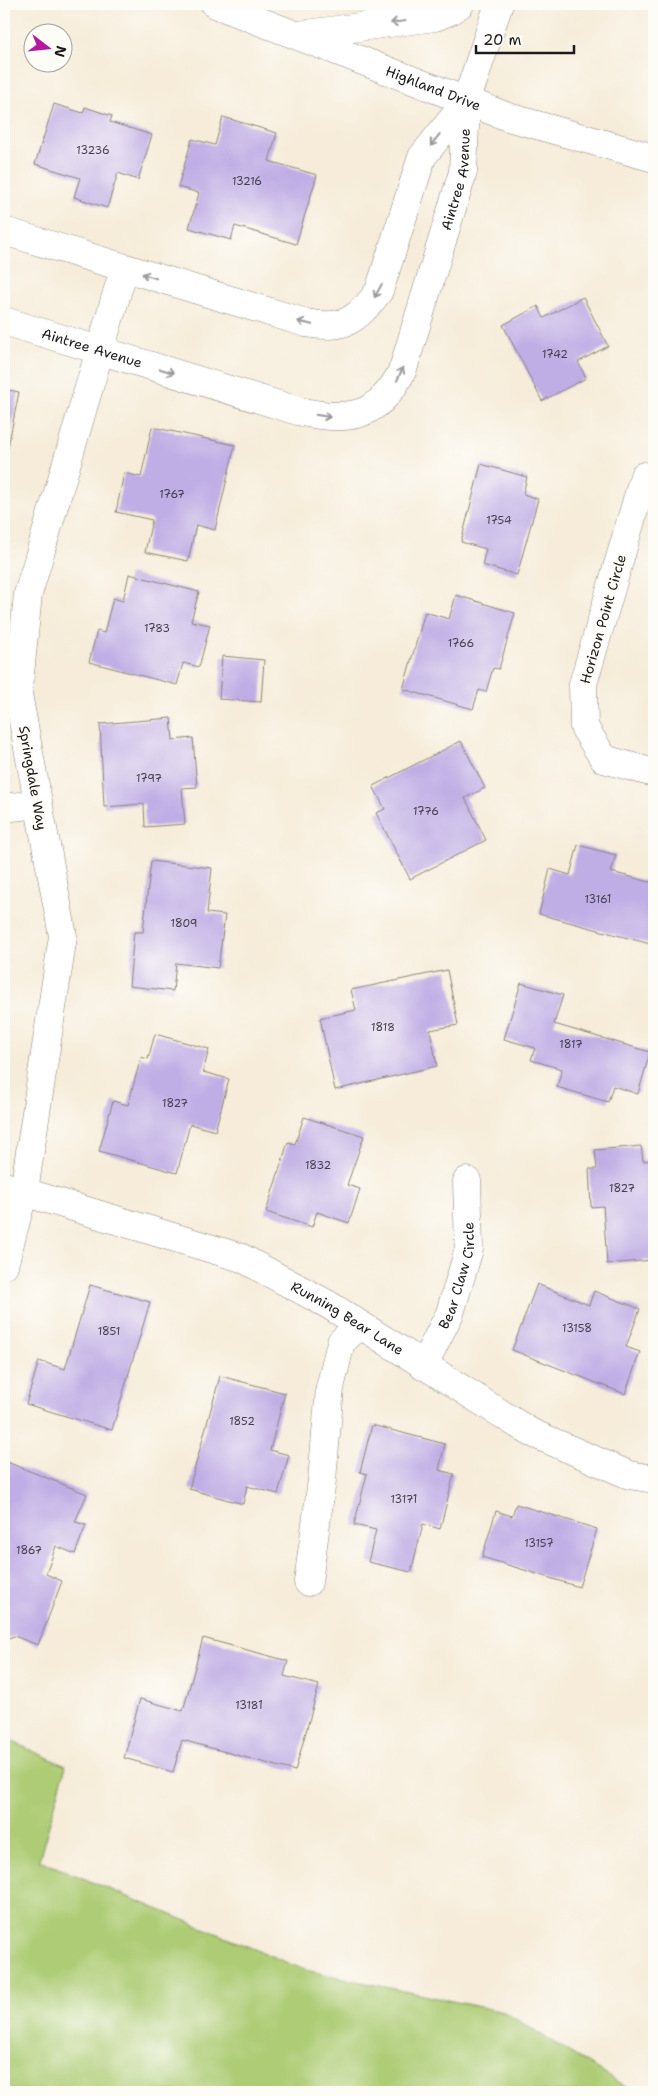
<svg xmlns="http://www.w3.org/2000/svg" width="658" height="2096" font-family="'Shantell Sans',sans-serif">
  <style>
    .green { fill: #adcc74; stroke: #647448 }
    .building { fill: #bfade5 }
    .lines { fill: none; stroke-linecap: round; stroke-linejoin: round }
    .minor-casing { stroke: #89847a; stroke-width: 29 }
    .minor { stroke: #fff; stroke-width: 28 }
    .oneway { stroke: #999 }
    .labels { text-anchor: middle; dominant-baseline: central; stroke-width: 5; stroke-linejoin: round; paint-order: stroke }
    .number-label { font-size: 11px; fill: #45404e }
    .street-label { font-size: 14px; fill: #1c1c1c; stroke: #fdfcf7 }
  </style>
  <rect width="100%" height="100%" fill="#fdfcf7"/>
  <filter id="ink" filterUnits="userSpaceOnUse"><feTurbulence type="fractalNoise" baseFrequency=".02" numOctaves="2"/><feDisplacementMap in="SourceGraphic" scale="10" xChannelSelector="R" yChannelSelector="G"/><feConvolveMatrix kernelMatrix="1 2 1 2 8 2 1 2 1" color-interpolation-filters="sRGB"/></filter>
  <filter id="wash" filterUnits="userSpaceOnUse"><feTurbulence type="fractalNoise" baseFrequency=".0096" numOctaves="4" result="noise"/><feDisplacementMap in="SourceGraphic" scale="20" xChannelSelector="R" yChannelSelector="G"/><feGaussianBlur stdDeviation="1.12" result="paint"/><feColorMatrix in="noise" values="0 0 0 0 0 0 0 0 0 0 0 0 0 0 0 0 0 1.4 0 .05"/><feComposite in="paint" operator="in"/></filter>
  <g filter="url(#wash)">
    <rect width="100%" height="100%" fill="#f6ecd9"/>
    <path class="green" d="M4,1738L66,1766L39,1860L305,1970L504,2012L634,2092H4Z"/>
    <g id="blocks">
      <path class="building" d="M54,104L83,113L85,107L112,116L110,122L152,135L138,180L118,173L107,208L74,197L80,178L35,164Z
        M223,117L277,133L269,161L317,175L296,244L235,226L231,240L189,228L199,193L178,187L192,139L215,145Z
        M583,297L608,346L578,362L586,378L542,401L503,325L538,306L544,318Z
        M4,389L19,392L7,452L4,451Z
        M152,427L235,445L215,530L196,525L188,561L145,552L152,520L116,512L124,473L141,477Z
        M481,464L527,477L523,494L538,499L517,575L482,565L486,549L461,542Z
        M129,574L199,592L191,621L210,625L199,667L183,663L177,685L89,662L97,631L104,633L113,598L123,601Z
        M456,595L515,613L499,669L493,668L486,692L479,690L473,709L403,689L425,612L449,619Z
        M222,656L264,660L261,702L219,699Z
        M171,718L173,740L193,738L197,787L182,788L185,824L145,827L144,804L104,807L100,724Z
        M461,741L485,788L465,798L486,840L410,879L376,813L385,809L373,786Z
        M578,845L616,855L611,872L654,883V945L539,914L550,869L570,875Z
        M151,861L212,868L207,913L225,915L218,968L176,963L173,991L129,986L134,932H143Z
        M447,970L458,1025L430,1030L437,1066L335,1090L320,1018L356,1010L351,990Z
        M521,983L563,995L554,1024L650,1052L638,1094L613,1086L608,1102L557,1087L562,1069L531,1060L535,1048L504,1039Z
        M155,1034L209,1049L203,1072L229,1079L215,1131L190,1124L177,1173L99,1151L113,1101L128,1105L141,1057L148,1059Z
        M304,1117L364,1136L347,1185L360,1189L349,1223L317,1212L312,1227L266,1212L288,1142L295,1144Z
        M641,1146L643,1161L654,1160V1260L607,1264L603,1206L591,1207L589,1169H597L595,1150Z
        M537,1284L589,1305L594,1291L640,1309L626,1347L640,1352L625,1394L512,1350Z
        M90,1285L150,1302L112,1430L26,1404L39,1361L65,1369Z
        M220,1376L285,1393L270,1450L289,1455L278,1494L247,1486L243,1504L189,1489Z
        M372,1425L445,1444L439,1470L454,1474L440,1529L423,1524L411,1572L368,1562L376,1530L354,1525L367,1474L360,1472Z
        M7,1462L87,1494L75,1522L86,1525L75,1554L56,1546L46,1574L62,1581L38,1645L14,1636L4,1640V1470Z
        M516,1504L597,1529L579,1587L482,1557L496,1511L512,1516Z
        M203,1638L288,1661L284,1676L319,1685L295,1771L182,1740L173,1772L124,1758L140,1699L183,1711Z"/>
    </g>
  </g>
  <g filter="url(#ink)">
    <use href="#blocks" fill-opacity="0" stroke="#89847a" stroke-width="1"/>
    <g class="lines">
      <g class="minor-casing">
        <g id="minor">
          <path id="s1" d="M215,4L508,117L654,158"/>
          <path d="M299,35L435,17L452,10L460,4"/>
          <path d="M4,231L306,323C343,330 357,321 379,291L422,157L466,102"/>
          <path id="s2" d="M4,321L298,411C348,422 379,419 403,369L463,172L466,102L499,4"/>
          <path d="M644,476L583,684L584,727L604,759L654,773"/>
          <path d="M4,808L38,804"/>
          <path id="s3" d="M4,1186L242,1258L329,1305L530,1432L629,1475L654,1479"/>
          <path d="M4,1265L24,1191L63,936L18,694L28,594L124,269"/>
          <path id="s4" d="M423,1366L450,1313L469,1249L467,1181"/>
          <path d="M308,1582L322,1480L330,1388L341,1342L360,1325"/>
        </g>
      </g>
      <use href="#minor" class="minor"/>
    </g>
    <defs><path id="oneway-shaft" d="M-6 0H5M1.5-3L5.5 0L1.5 3" fill="none" stroke-width="1.6" stroke-linecap="round" stroke-linejoin="round" transform="scale(1.25)"/></defs>
    <g class="oneway">
      <use href="#oneway-shaft" transform="translate(398 22) rotate(172)"/>
      <use href="#oneway-shaft" transform="translate(435 140) rotate(128)"/>
      <use href="#oneway-shaft" transform="translate(149 276) rotate(-163)"/>
      <use href="#oneway-shaft" transform="translate(378 291) rotate(119)"/>
      <use href="#oneway-shaft" transform="translate(305 323) rotate(-166)"/>
      <use href="#oneway-shaft" transform="translate(167 371) rotate(17)"/>
      <use href="#oneway-shaft" transform="translate(400 374) rotate(-66)"/>
      <use href="#oneway-shaft" transform="translate(323 416) rotate(9)"/>
    </g>
  </g>
  <g class="labels">
    <g class="number-label">
      <text x="93" y="150">13236</text>
      <text x="247" y="181">13216</text>
      <text x="555" y="354">1742</text>
      <text x="172" y="494">1767</text>
      <text x="499" y="520">1754</text>
      <text x="157" y="628">1783</text>
      <text x="461" y="643">1766</text>
      <text x="149" y="778">1797</text>
      <text x="426" y="811">1776</text>
      <text x="598" y="899">13161</text>
      <text x="184" y="923">1809</text>
      <text x="383" y="1027">1818</text>
      <text x="571" y="1044">1817</text>
      <text x="175" y="1103">1827</text>
      <text x="318" y="1165">1832</text>
      <text x="622" y="1188">1827</text>
      <text x="577" y="1328">13158</text>
      <text x="109" y="1331">1851</text>
      <text x="242" y="1421">1852</text>
      <text x="404" y="1499">13171</text>
      <text x="539" y="1543">13157</text>
      <text x="29" y="1550">1867</text>
      <text x="249" y="1705">13181</text>
    </g>
    <g class="street-label">
      <text stroke="none"><textPath href="#s1" startOffset="234">Highland Drive</textPath></text>
      <text stroke="none"><textPath href="#s2" startOffset="631">Aintree Avenue</textPath></text>
      <text stroke="none"><textPath href="#s2" startOffset="92">Aintree Avenue</textPath></text>
      <text transform="translate(603 619) rotate(-74)">Horizon Point Circle</text>
      <text transform="translate(33 778) rotate(80)">Springdale Way</text>
      <text stroke="none"><textPath href="#s4" startOffset="98">Bear Claw Circle</textPath></text>
      <text stroke="none"><textPath href="#s3" startOffset="370">Running Bear Lane</textPath></text>
    </g>
  </g>
  <rect width="658" height="2096" fill="none" stroke="#fdfcf7" stroke-width="20"/>
  <g transform="translate(48 48) rotate(106)"><circle r="24" fill="#fdfcf7" stroke="#a3a29f"/>
  <path d="M0-4L9 19L0 12L-9 19Z" fill="#b5179e"/>
  <text y="-8" font-size="14" font-weight="bold" text-anchor="middle" fill="#1c1c1c">N</text>
  </g>
  <path d="M476 45v8h98v-8" fill="none" stroke="#1c1c1c" stroke-width="2.5"/>
  <text x="483" y="45" font-size="15" fill="#1c1c1c" stroke="#fdfcf7" stroke-width="4" paint-order="stroke">20 m</text>
</svg>
